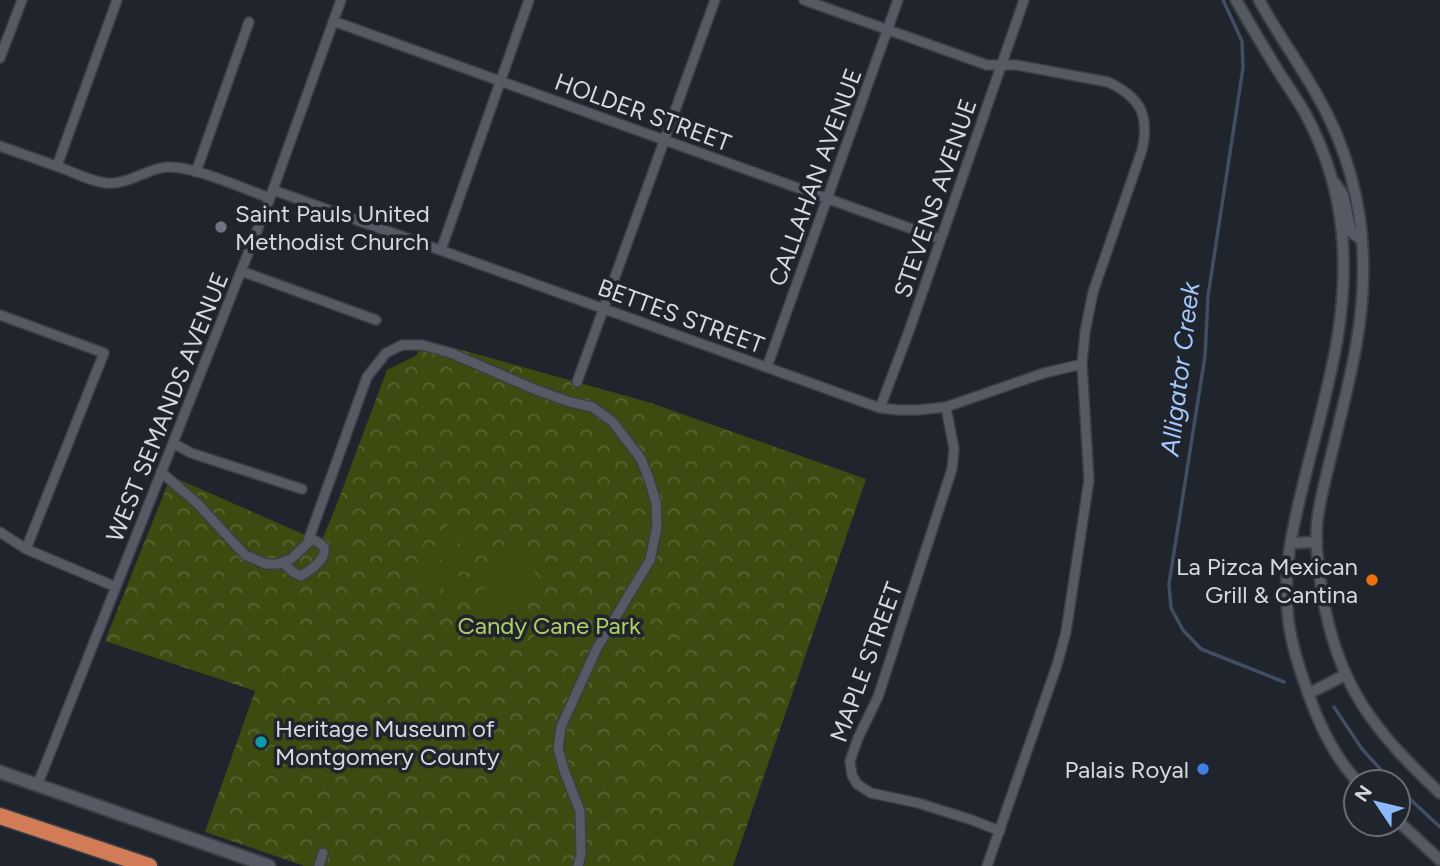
<svg xmlns="http://www.w3.org/2000/svg" width="1440" height="866" font-family="Figtree,sans-serif">
  <style>
    .forest { fill: url(#forest-crowns) }
    .pitch { fill: #3c4c11 }
    .lines { fill: none; stroke-linecap: round; stroke-linejoin: round }
    .stream { stroke: #404e64; stroke-width: 3.5 }
    .minor-casing { stroke: #3a3e45; stroke-width: 12 }
    .tertiary-casing { stroke: #3a3e45; stroke-width: 14 }
    .secondary-casing { stroke: #3a3e45; stroke-width: 16 }
    .motorway-casing { stroke: #3a3e45; stroke-width: 19 }
    .minor { stroke: #555a64; stroke-width: 9 }
    .tertiary { stroke: #555a64; stroke-width: 10 }
    .secondary { stroke: #555a64; stroke-width: 12 }
    .motorway { stroke: #d17c57; stroke-width: 16 }
    .worship-dot { fill: #6b7280; stroke: #20242c; stroke-width: 2.5 }
    .food-dot { fill: #e8710a; stroke: #20242c; stroke-width: 2.5 }
    .culture-dot { fill: #0f9aa8; stroke: #20242c; stroke-width: 2.5 }
    .shop-dot { fill: #3f7fe0; stroke: #20242c; stroke-width: 2.5 }
    .labels { text-anchor: middle; dominant-baseline: central; stroke-width: 7; stroke-linejoin: round; paint-order: stroke }
    .street-label { font-size: 24px; fill: #d6d9df; stroke: #20242c }
    .poi-label { font-size: 24px; fill: #d6d9df; stroke: #20242c; text-anchor: start }
    .park-label { font-size: 24px; fill: #b0d065; stroke: #20242c }
    .water-label { font-size: 26px; font-style: italic; fill: #a3c9fd; stroke: #20242c }
  </style>
  <defs>
    <pattern id="forest-crowns" width="20" height="18" patternUnits="userSpaceOnUse" patternTransform="scale(1.75)"><rect width="20" height="18" fill="#3c4c11"/><path d="M2 6a3 3 0 1 1 6 0M12 15a3 3 0 1 1 6 0" fill="none" stroke="#576533"/></pattern>
  </defs>
  <rect width="100%" height="100%" fill="#20242c"/>
  <path class="forest" d="M422,339L648,402L866,479L733,866H305L205,832L255,691L105,641L171,476L321,542L335,509L387,370L417,355Z"/>
  <path class="pitch" d="M451,518L486,536L477,553L443,534Z
    M440,539L475,557L466,573L432,555Z
    M504,546L539,565L530,581L496,563Z
    M429,560L463,578L455,595L420,576Z
    M493,567L528,586L519,602L485,583Z
    M482,588L516,607L508,623L473,605Z
    M545,616L586,636L574,661L533,641Z"/>
  <g class="lines">
    <path class="stream" d="M1223,0L1242,41L1243,68L1208,296L1205,356L1169,584L1171,608L1183,630L1201,649L1284,682
      M1334,707L1362,749L1392,782
      M1398,788L1440,827"/>
    <g class="minor-casing">
      <path id="minor" d="M804,0L987,65H1016L1108,82C1140,97 1150,115 1142,150L1093,292L1085,332L1082,364L1089,480L1066,632L1057,665L987,866
        M333,21L940,239
        M0,58L22,0
        M0,146C19,153 37,159 56,166C72,171 88,181 106,183C129,185 147,168 168,167C194,166 244,189 270,198
        M57,166L117,0
        M196,172L249,22
        M273,190L880,408L899,410H918L946,407L1044,373L1082,364
        M441,250L529,0
        M241,271L376,320
        M0,315L104,353L26,549
        M767,367L898,0
        M577,382L715,0
        M946,407L954,449L952,469L878,697L858,738L850,761L852,775L857,784L871,793L918,803L972,820L1000,831
        M880,408L909,331L1024,0
        M173,443L191,453L302,489
        M161,472L198,504L245,555L266,564H277L291,559L307,544L367,377L386,353L402,345H422L451,353L534,389L570,402L592,407L612,421L641,459L649,479L656,503L657,527L650,560L597,648L561,727L558,748L564,770L580,811L581,854L578,866
        M0,532L26,549L116,587
        M282,562L293,572L301,576C309,571 327,560 324,548C322,543 314,540 309,538
        M37,786L270,198L341,0
        M319,866L323,853"/>
    </g>
    <g class="tertiary-casing">
      <path id="tertiary" d="M1236,0C1251,26 1266,52 1282,77C1290,89 1298,101 1305,113C1325,150 1338,191 1342,233C1350,318 1326,392 1306,473C1296,514 1284,559 1287,603C1288,633 1297,662 1307,690C1318,722 1334,757 1358,782
        M1259,0C1277,33 1299,63 1317,95C1346,145 1363,205 1363,263C1365,328 1346,393 1331,456C1326,478 1319,501 1317,524C1315,546 1319,570 1322,592C1337,685 1374,731 1440,793
        M1335,183L1343,195L1351,232L1362,240
        M1291,543L1317,542
        M1308,694L1345,675
        M1398,821L1440,860"/>
    </g>
    <g class="secondary-casing">
      <path id="secondary" d="M0,772L269,866"/>
    </g>
    <g class="motorway-casing">
      <path id="motorway" d="M0,816L149,866"/>
    </g>
    <use href="#minor" class="minor"/>
    <use href="#tertiary" class="tertiary"/>
    <use href="#secondary" class="secondary"/>
    <use href="#motorway" class="motorway"/>
  </g>
  <circle class="worship-dot" cx="221" cy="227" r="7"/>
  <circle class="food-dot" cx="1372" cy="580" r="7"/>
  <circle class="culture-dot" cx="261" cy="742" r="7"/>
  <circle class="shop-dot" cx="1203" cy="769" r="7"/>
  <g class="labels">
    <g class="street-label">
      <text transform="translate(643 112) rotate(20)">HOLDER STREET</text>
      <text transform="translate(815 177) rotate(-70)">CALLAHAN AVENUE</text>
      <text transform="translate(935 198) rotate(-71)">STEVENS AVENUE</text>
      <text transform="translate(681 316) rotate(20)">BETTES STREET</text>
      <text transform="translate(167 407) rotate(-68)">WEST SEMANDS AVENUE</text>
      <text transform="translate(866 662) rotate(-70)">MAPLE STREET</text>
    </g>
    <g class="poi-label">
      <text x="235" y="213">Saint Pauls United<tspan x="235" dy="28">Methodist Church</tspan></text>
      <text x="1358" y="566" text-anchor="end">La Pizca Mexican<tspan x="1358" dy="28">Grill &amp; Cantina</tspan></text>
      <text x="275" y="728">Heritage Museum of<tspan x="275" dy="28">Montgomery County</tspan></text>
      <text x="1189" y="769" text-anchor="end">Palais Royal</text>
    </g>
    <g class="park-label">
      <text x="549" y="625">Candy Cane Park</text>
    </g>
    <g class="water-label">
      <text transform="translate(1180 369) rotate(-83)">Alligator Creek</text>
    </g>
  </g>
  <g transform="translate(1377 803) rotate(305)"><circle r="33" fill="#20242c" stroke="#696c74" stroke-width="2"/>
  <path d="M0-5L12 26L0 18L-12 26Z" fill="#8cb9fc"/>
  <text y="-10" font-size="19" font-weight="bold" text-anchor="middle" fill="#d6d9df">N</text>
  </g>
</svg>
